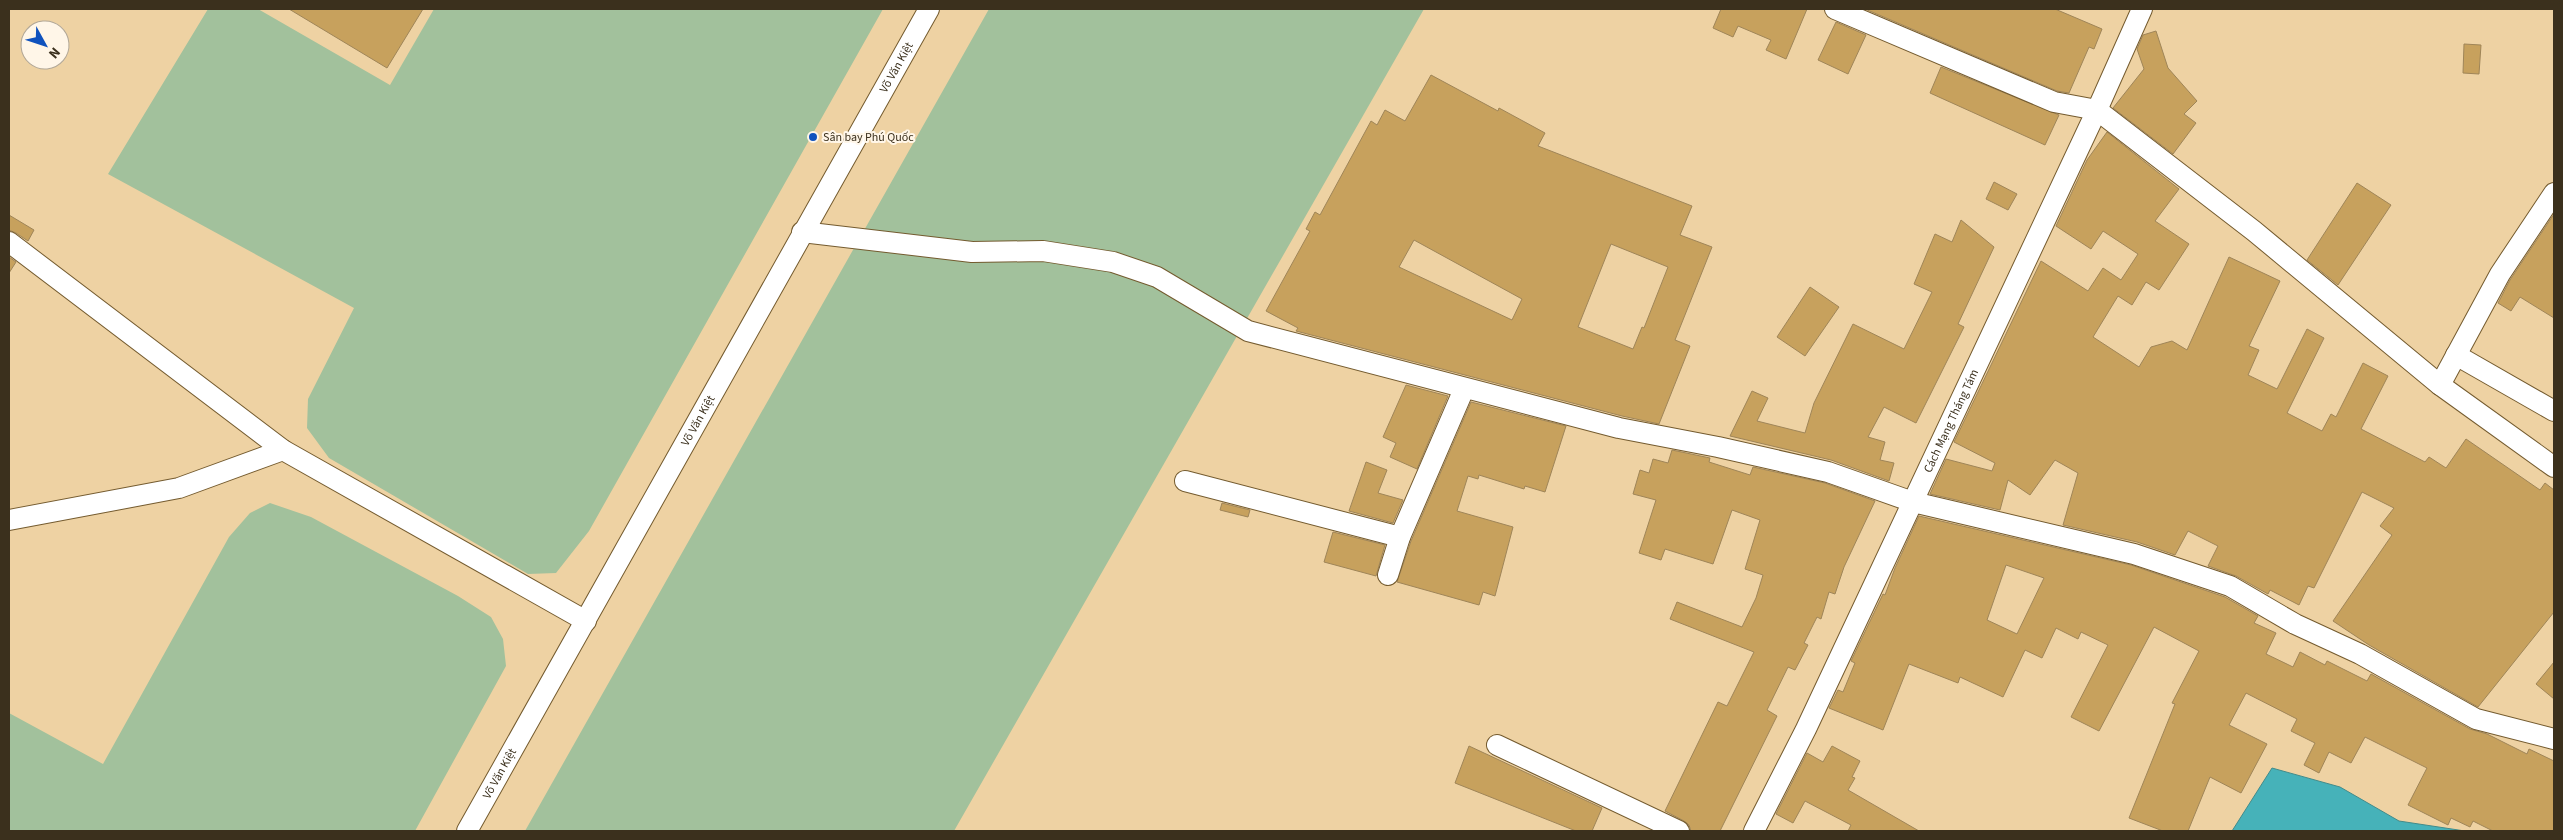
<svg xmlns="http://www.w3.org/2000/svg" width="2563" height="840" font-family="'Source Sans 3',sans-serif">
  <style>
    .green { fill: #a2c19c }
    .water { fill: #46b2b9; stroke: #438b8a }
    .building { fill: #c7a15d; stroke: #9f8558; fill-rule: evenodd }
    .lines { fill: none; stroke-linecap: round; stroke-linejoin: round }
    .minor-casing { stroke: #745b2f; stroke-width: 22 }
    .minor { stroke: #fff; stroke-width: 20 }
    .poi-dot { fill: #1052bd; stroke: #fff6e8; stroke-width: 2 }
    .labels { text-anchor: middle; dominant-baseline: central; stroke-width: 4; stroke-linejoin: round; paint-order: stroke }
    .street-label { font-size: 12px; fill: #3b301d; stroke: #fff6e8 }
    .poi-label { font-size: 12px; fill: #3b301d; stroke: #fff6e8; text-anchor: start }
  </style>
  <rect width="100%" height="100%" fill="#eed2a3"/>
  <path class="green" d="M208,9H258L390,85L434,9H883L589,531L556,573L528,574L329,458L307,428L308,399L354,308L108,174Z
    M989,9H1424L954,831H525Z
    M270,503L311,517L458,596L491,617L503,639L506,666L415,831H9V713L103,764L229,537L250,513Z"/>
  <path class="water" d="M2272,768L2340,787L2399,821L2465,831H2232Z"/>
  <path class="building" d="M289,9H423L387,68Z
    M1721,9H1807L1786,59L1766,50L1771,40L1738,26L1733,37L1713,28Z
    M1865,9H2055L2102,29L2094,49L2089,47L2069,93L2057,91Z
    M1836,22L1866,35L1848,74L1818,60Z
    M2156,31L2168,68L2197,101L2184,114L2196,123L2173,154L2113,108L2144,69L2137,49L2143,35Z
    M2464,44L2481,45L2479,74L2463,73Z
    M1941,67L2059,115L2045,145L1930,93Z
    M1431,75L1498,111L1499,108L1545,133L1538,146L1692,206L1680,235L1712,247L1675,340L1690,346L1659,424L1622,416L1296,331L1298,328L1266,311L1310,231L1306,229L1315,212L1320,215L1371,121L1377,125L1385,110L1405,121ZM1414,240L1522,299L1512,320L1399,267ZM1611,244L1668,267L1644,328L1642,327L1633,349L1578,327Z
    M2107,132L2179,189L2155,221L2189,244L2159,290L2146,282L2132,305L2118,296L2093,337L2139,367L2151,347L2172,341L2187,350L2229,257L2280,281L2249,346L2259,350L2248,375L2277,389L2307,329L2324,338L2287,413L2322,431L2331,414L2336,417L2363,363L2388,376L2361,429L2425,462L2429,457L2446,468L2466,439L2540,490L2545,483L2554,490V612L2478,707L2369,645L2333,621L2392,535L2380,526L2394,508L2362,492L2314,588L2308,586L2299,605L2270,590L2268,594L2236,576L2208,566L2218,546L2188,531L2175,555L2137,542L2063,525L2078,473L2055,460L2030,495L2008,480L2000,510L1930,494L1946,459L1992,471L1995,463L1954,442L2041,261L2088,291L2103,268L2121,280L2138,254L2103,231L2091,249L2056,226L2087,160Z
    M1994,182L2017,194L2008,210L1986,199Z
    M2357,183L2391,205L2338,285L2307,260Z
    M2554,214V318L2520,297L2511,311L2498,303L2510,280Z
    M9,215L34,230L28,241L16,233L9,230Z
    M1961,220L1994,247L1958,324L1964,327L1916,423L1884,407L1868,437L1885,442L1880,460L1894,463L1889,481L1831,460L1730,436L1752,391L1768,398L1757,421L1805,433L1814,403L1853,324L1904,349L1932,292L1914,284L1935,234L1952,242Z
    M9,257L16,262L9,273Z
    M1810,287L1839,307L1805,356L1777,337Z
    M1406,385L1448,396L1417,469L1390,457L1396,443L1383,437Z
    M1471,402L1566,426L1545,492L1525,486L1524,489L1479,475L1478,479L1468,476L1457,511L1513,527L1495,596L1483,592L1479,605L1397,582L1411,541Z
    M1672,450L1710,458L1709,462L1750,475L1753,467L1825,483L1875,501L1844,567L1835,594L1829,592L1821,619L1817,617L1804,643L1808,645L1795,670L1788,667L1767,710L1777,716L1720,831H1691L1689,825L1684,821L1665,811L1718,702L1727,706L1754,652L1670,619L1677,602L1742,627L1756,598L1763,575L1745,569L1760,520L1732,510L1713,564L1665,549L1661,560L1639,553L1656,500L1633,494L1640,470L1649,473L1653,459L1668,463Z
    M1366,462L1387,470L1378,493L1403,500L1393,523L1349,511Z
    M1222,503L1250,510L1248,517L1220,510Z
    M1919,516L2131,565L2225,597L2258,616L2254,623L2276,633L2266,654L2293,667L2300,652L2325,665L2327,661L2367,681L2371,674L2470,729L2487,734L2527,754L2529,749L2554,761V831H2493L2473,821L2470,827L2451,818L2448,825L2408,805L2427,768L2365,737L2351,763L2329,752L2319,773L2304,765L2315,743L2291,731L2297,719L2246,693L2229,725L2267,744L2241,793L2210,777L2188,831H2163L2129,818L2175,704L2172,703L2199,651L2154,627L2099,731L2071,717L2108,645L2081,632L2078,639L2056,628L2042,658L2025,650L2003,697L1960,677L1958,683L1909,664L1883,730L1829,708L1838,690L1843,692L1855,663L1851,661L1883,594L1885,595L1895,568ZM2006,565L2044,578L2017,634L1987,620Z
    M1333,532L1385,545L1376,576L1324,562Z
    M2554,662V699L2536,684Z
    M1469,746L1602,808L1592,831H1576L1455,783Z
    M1832,746L1860,761L1852,777L1855,778L1848,790L1919,831H1848L1851,825L1805,801L1793,823L1776,814L1807,753L1823,762Z"/>
  <g class="lines">
    <g class="minor-casing">
      <g id="minor">
        <path d="M1835,9L2054,102L2097,110L2254,231L2440,385L2554,467"/>
        <path d="M802,232L972,252L1043,251L1113,262L1157,277L1248,331L1619,428L1718,447L1828,472L1913,502L2134,554L2230,586L2295,624L2360,654L2476,719L2554,739"/>
        <path d="M9,242L283,450L586,621"/>
        <path d="M2456,355L2554,411"/>
        <path d="M2440,385L2500,274L2554,193"/>
        <path d="M1185,481L1400,537"/>
        <path d="M9,520L179,488L283,450"/>
        <path d="M1388,575L1400,537L1464,389"/>
        <path d="M1497,745L1679,831"/>
        <path id="s1" d="M467,831L929,9"/>
        <path id="s2" d="M1754,831L1806,729L2097,110L2142,9"/>
      </g>
    </g>
    <use href="#minor" class="minor"/>
  </g>
  <circle class="poi-dot" cx="813" cy="137" r="5"/>
  <g class="labels">
    <g class="street-label">
      <text stroke="none"><textPath href="#s1" startOffset="876">Võ Văn Kiệt</textPath></text>
      <text stroke="none"><textPath href="#s1" startOffset="471">Võ Văn Kiệt</textPath></text>
      <text stroke="none"><textPath href="#s2" startOffset="455">Cách Mạng Tháng Tám</textPath></text>
      <text stroke="none"><textPath href="#s1" startOffset="66">Võ Văn Kiệt</textPath></text>
    </g>
    <g class="poi-label">
      <text x="823" y="137">Sân bay Phú Quốc</text>
    </g>
  </g>
  <rect width="2563" height="840" fill="none" stroke="#3b301d" stroke-width="20"/>
  <g transform="translate(45 45) rotate(130)"><circle r="24" fill="#fff6e8" stroke="#b1a797"/>
  <path d="M0-4L9 19L0 12L-9 19Z" fill="#1052bd"/>
  <text y="-8" font-size="14" font-weight="bold" text-anchor="middle" fill="#3b301d">N</text>
  </g>
</svg>
